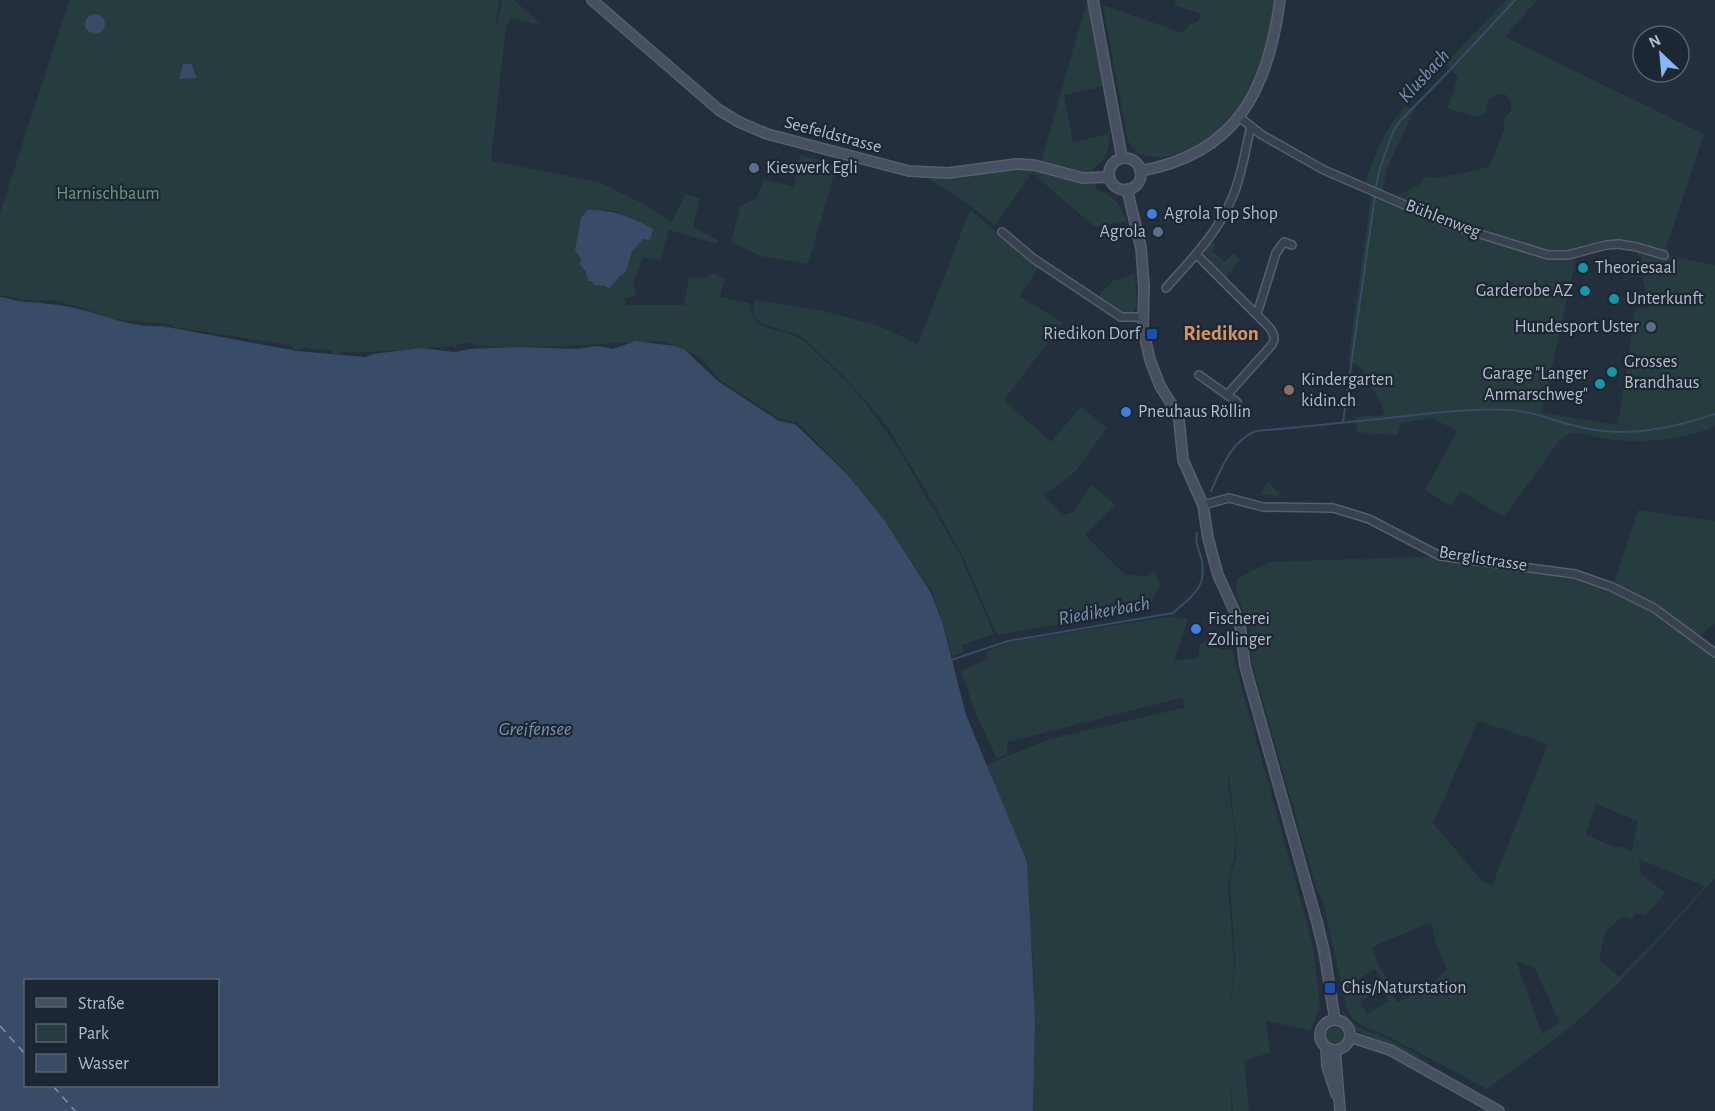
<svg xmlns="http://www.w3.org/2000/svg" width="1715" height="1111" font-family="'Alegreya Sans',sans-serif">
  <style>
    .green { fill: #263c3f; fill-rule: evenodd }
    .water { fill: #394c67; fill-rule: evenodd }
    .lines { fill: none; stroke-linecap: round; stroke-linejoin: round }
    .stream { stroke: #394c67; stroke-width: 2 }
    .ferry { stroke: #7c92b1; stroke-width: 1.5; stroke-dasharray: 8 6; stroke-linecap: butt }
    .street-casing { stroke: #565f6c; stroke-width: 10 }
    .secondary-casing { stroke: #565f6c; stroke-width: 12 }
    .street { stroke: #38414e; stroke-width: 7 }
    .secondary { stroke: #465061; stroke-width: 9 }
    .service-dot { fill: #5c6f8a; stroke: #1d2633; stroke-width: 2 }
    .shop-dot { fill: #3f7fe0; stroke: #1d2633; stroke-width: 2 }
    .culture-dot { fill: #0f9aa8; stroke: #1d2633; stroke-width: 2 }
    .transit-dot { fill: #1a4fb4; stroke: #1d2633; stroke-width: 2 }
    .education-dot { fill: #8d6e63; stroke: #1d2633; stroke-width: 2 }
    .labels { text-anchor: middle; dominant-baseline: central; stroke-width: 4.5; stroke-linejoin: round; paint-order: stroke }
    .street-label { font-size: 18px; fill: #b4bcc9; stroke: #1d2633 }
    .poi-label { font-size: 18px; fill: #b4bcc9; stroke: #1d2633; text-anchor: start }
    .park-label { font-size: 18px; fill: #6b9a76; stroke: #1d2633 }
    .water-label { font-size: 20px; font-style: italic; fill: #7c92b1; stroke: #1d2633 }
    .quarter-label { font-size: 21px; font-weight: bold; fill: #d59563; stroke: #1d2633 }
  </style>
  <rect width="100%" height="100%" fill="#242f3e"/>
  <path class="green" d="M69,0H499L495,25L497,26L502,0H514L542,25L511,18L506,26L491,161L599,182L644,204L672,222L685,194L700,198L693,227L718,240L717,244L669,230L660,261L643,257L634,282L636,295L624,299L627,305H684L689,277L704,278L712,274L725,278L720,297L749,303C753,336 781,326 803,340L851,386L870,409L897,447L960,555L994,634L962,645L964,652L952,656L943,622L932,592L885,521L847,473L797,422L780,419L721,381L699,356L663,341L559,346L503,347L476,345L466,342L456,345V351L453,346L371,352H342L334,356L330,350L303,348L297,350L289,345L174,327L170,324L110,319L87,309L52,300L31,301L0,295V213ZM588,210H610L631,217L643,239L632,252L626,272L621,275L609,289L605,286L600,287L592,281L580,265Z
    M1087,0H1089L1104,81L1101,87L1064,95L1073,142L1109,134C1110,149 1106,161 1093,168V174L1077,172L1041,162Z
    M1175,0H1280C1276,19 1271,57 1263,73C1244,112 1209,150 1164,157C1156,158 1145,155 1137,153L1128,141L1103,5L1183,33L1189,25L1198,21L1201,14L1174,5Z
    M1506,0H1537L1505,37L1704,134L1664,255L1715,265V426C1683,440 1642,444 1608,439C1597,438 1586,433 1575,433C1568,433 1564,437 1559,441L1504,517L1461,491L1451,506L1425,490L1457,431L1432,418L1402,422L1397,435L1357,433L1356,417L1384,415L1382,405L1360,366L1348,361L1372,190L1364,186C1374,157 1384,130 1405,106L1414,111L1387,168L1382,194L1391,198L1417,186L1425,177L1440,178L1489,167L1505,127L1503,120L1511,111V102L1505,94L1495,95L1488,100L1485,114L1475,117L1448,108L1458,76L1445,64ZM1619,244L1637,247V255L1641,256L1642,276L1650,307L1637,309L1635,311L1618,425L1542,413L1577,253Z
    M800,155L837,164L808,264L761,256L731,242L740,206L756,199L764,179L794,187Z
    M1019,167C1045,171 1070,180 1096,185L1097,190C1115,195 1120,205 1127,221L1095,227L1032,173L995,225L956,195L931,181L930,177L967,175Z
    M970,210L1039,267L1019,296L1063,323L1004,400L1051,442L1081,407L1107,428L1075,472L1044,495L1063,515L1073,512L1091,485L1116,505L1085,535L1125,575L1147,576L1154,570L1160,585L1148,609L997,635L962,555L931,499L888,428L873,409L847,380L804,338C788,328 765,330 753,315L755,300L819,310L877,325L918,344Z
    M1211,242L1216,246L1212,251L1225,262L1233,253L1240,259L1226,277C1218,269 1209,262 1205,251Z
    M1135,274L1137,306L1133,312L1124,313L1100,298V294L1113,281Z
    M1268,482L1280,494L1279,496L1260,495Z
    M1638,510L1715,521V623L1699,637L1715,651V878C1673,924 1632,973 1585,1014C1554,1042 1520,1064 1487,1089L1384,1034L1364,1027L1352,1018L1346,1006L1324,905L1315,884L1251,660L1250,626L1236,595L1237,579L1269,562L1440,556L1579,571L1613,585ZM1478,721L1548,744L1492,886L1483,882L1433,823ZM1596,804L1638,821L1632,851L1618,846L1616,848L1586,835ZM1639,859L1705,886L1655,941L1619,977L1599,960L1605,932L1623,916L1631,919L1637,913L1645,915L1655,906L1665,892L1641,875ZM1431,922L1437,947L1447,969L1429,987L1398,1002L1392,995L1388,980L1379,967L1372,947ZM1516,961L1534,967L1560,1022L1542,1034ZM1375,969L1381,977L1355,993L1350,985ZM1382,989L1389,1001L1367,1014L1360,1002Z
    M1168,617L1188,619L1174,661L1198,658L1200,644L1208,642L1221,650H1233L1236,667L1312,941L1320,1007L1310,1030L1266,1021L1270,1052L1244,1061L1249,1111H1233L1231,1084V1111H1033L1035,1017L1032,943L991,773L986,765L1047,740L1195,705L1185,707L1182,698L1007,742V754L997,759L976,714L961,671L988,659L986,652L1009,642ZM1229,775L1236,839V858L1230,879L1235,962L1229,1022L1234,961L1228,887C1230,870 1237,854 1235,836C1234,816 1227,795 1229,775Z
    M1341,1012H1344C1354,1031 1374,1032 1391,1041C1404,1048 1422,1056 1431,1065L1390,1044L1356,1031Z
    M1326 1036a9 9 0 1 1 18 0a9 9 0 1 1-18 0Z"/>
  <path class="water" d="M85 24a10 10 0 1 1 20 0a10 10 0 1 1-20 0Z
    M183,64H191L197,78L179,79Z
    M587,210C615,210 629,216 653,229L650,240L643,239L632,252L626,272L621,275L609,289L605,286L594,285L592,281H588L586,272L580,265L581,259L575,250L581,218Z
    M0,297C6,297 12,300 18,301C39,303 59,304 79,309C107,316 132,328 162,326L297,351L365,357L373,354L420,348L455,352L470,349L519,347L577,349L597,346L613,349L635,341L675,346L685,350L719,382L779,421L795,424L847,474L885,521L931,593L942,621L966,715L1027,862L1035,1017L1033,1111H0ZM26,980H218V1086H26Z"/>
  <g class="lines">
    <path class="stream" d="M1376,186L1380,168L1393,132L1400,121L1450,70L1515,0
      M1343,422L1375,196
      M1211,491C1221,469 1231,441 1256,431C1303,427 1350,422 1397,417C1434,413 1473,408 1510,410C1532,411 1552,420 1572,425C1622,439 1667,430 1715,414
      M951,660L1008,641L1173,613C1194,595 1208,586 1201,557C1198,549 1195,541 1197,533"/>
    <path class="ferry" d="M0,1026L26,1055
      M53,1086L75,1111"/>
    <g class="street-casing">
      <path id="street" d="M1239,117L1262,135L1324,170L1451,225L1548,255H1568L1606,245L1619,244L1637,247L1664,255
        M1002,232L1034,259L1121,317H1143
        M1196,254L1268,326C1274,333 1277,339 1270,347L1227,395
        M1166,288C1190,261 1218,233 1232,198C1242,176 1245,150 1251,126
        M1257,314L1276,253L1284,242L1292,245
        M1199,375L1237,402
        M1203,505L1229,498L1263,507L1333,508L1369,519L1440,556L1575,574L1612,587L1654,608L1715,653"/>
    </g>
    <g class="secondary-casing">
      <path id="secondary" d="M592,0L719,110L739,122L767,134L909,171L948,173L1016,164L1034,165L1083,178L1109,177
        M1093,0L1122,158
        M1109 174a16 16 0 1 1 32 0a16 16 0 1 1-32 0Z
        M1140,171C1237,154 1268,90 1280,0
        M1127,189L1141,248L1144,287L1143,329L1150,360L1160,386L1174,408L1179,420L1183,460L1203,505L1208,538L1218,575L1235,612L1240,626L1245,666L1317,922L1324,951L1335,1020
        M1320 1035a15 15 0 1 1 30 0a15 15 0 1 1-30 0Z
        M1350,1037L1390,1050L1499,1111
        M1326,1047L1327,1066L1336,1094
        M1335,1050L1340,1111"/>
    </g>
    <use href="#street" class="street"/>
    <use href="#secondary" class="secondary"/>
  </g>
  <g class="service-dot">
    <circle cx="754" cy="168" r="6"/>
    <circle cx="1158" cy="232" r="6"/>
    <circle cx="1651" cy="327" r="6"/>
  </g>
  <g class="shop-dot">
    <circle cx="1152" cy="214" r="6"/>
    <circle cx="1126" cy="412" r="6"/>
    <circle cx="1196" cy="629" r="6"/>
  </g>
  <g class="culture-dot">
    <circle cx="1583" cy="268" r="6"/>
    <circle cx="1585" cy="291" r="6"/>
    <circle cx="1614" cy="299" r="6"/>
    <circle cx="1612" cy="372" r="6"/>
    <circle cx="1600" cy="384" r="6"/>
  </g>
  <g class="transit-dot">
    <rect x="1146" y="328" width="12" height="12" rx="3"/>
    <rect x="1324" y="982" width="12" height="12" rx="3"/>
  </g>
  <circle class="education-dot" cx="1289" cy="390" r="6"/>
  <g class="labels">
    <g class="street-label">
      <text transform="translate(833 135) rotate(15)">Seefeldstrasse</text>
      <text transform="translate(1443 219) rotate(21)">Bühlenweg</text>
      <text transform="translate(1483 559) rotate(9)">Berglistrasse</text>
    </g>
    <g class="poi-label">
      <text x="766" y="168">Kieswerk Egli</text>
      <text x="1164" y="214">Agrola Top Shop</text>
      <text x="1146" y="232" text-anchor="end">Agrola</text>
      <text x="1595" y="268">Theoriesaal</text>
      <text x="1573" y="291" text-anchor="end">Garderobe AZ</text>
      <text x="1626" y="299">Unterkunft</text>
      <text x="1639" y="327" text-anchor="end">Hundesport Uster</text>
      <text x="1140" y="334" text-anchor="end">Riedikon Dorf</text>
      <text x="1624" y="362">Grosses<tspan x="1624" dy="21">Brandhaus</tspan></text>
      <text x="1588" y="374" text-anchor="end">Garage "Langer<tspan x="1588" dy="21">Anmarschweg"</tspan></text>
      <text x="1301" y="380">Kindergarten<tspan x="1301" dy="21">kidin.ch</tspan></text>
      <text x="1138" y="412">Pneuhaus Röllin</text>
      <text x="1208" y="619">Fischerei<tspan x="1208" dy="21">Zollinger</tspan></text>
      <text x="1342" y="988">Chis/Naturstation</text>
    </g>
    <g class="park-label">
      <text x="108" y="194">Harnischbaum</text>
    </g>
    <g class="water-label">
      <text transform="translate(1424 76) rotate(-47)">Klusbach</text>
      <text transform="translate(1104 611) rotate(-10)">Riedikerbach</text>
      <text x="535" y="729">Greifensee</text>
    </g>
    <g class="quarter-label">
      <text x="1221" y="333">Riedikon</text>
    </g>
  </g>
  <rect x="24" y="979" width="195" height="108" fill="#1d2633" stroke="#59626f" stroke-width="1.5"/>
  <rect x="36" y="998" width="30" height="9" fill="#465061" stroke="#59626f" stroke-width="1.5"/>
  <text x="78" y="1009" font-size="18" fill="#b4bcc9">Straße</text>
  <rect x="36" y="1024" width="30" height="18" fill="#263c3f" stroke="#59626f" stroke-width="1.5"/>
  <text x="78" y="1039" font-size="18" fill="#b4bcc9">Park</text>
  <rect x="36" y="1054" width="30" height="18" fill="#394c67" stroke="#59626f" stroke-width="1.5"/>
  <text x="78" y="1069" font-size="18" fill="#b4bcc9">Wasser</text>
  <g transform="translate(1661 54) rotate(334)"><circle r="28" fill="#1d2633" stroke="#59626f" stroke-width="1.5"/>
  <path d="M0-4.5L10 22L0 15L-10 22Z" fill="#8ab4f8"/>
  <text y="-9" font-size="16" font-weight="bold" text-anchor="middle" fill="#b4bcc9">N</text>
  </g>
</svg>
